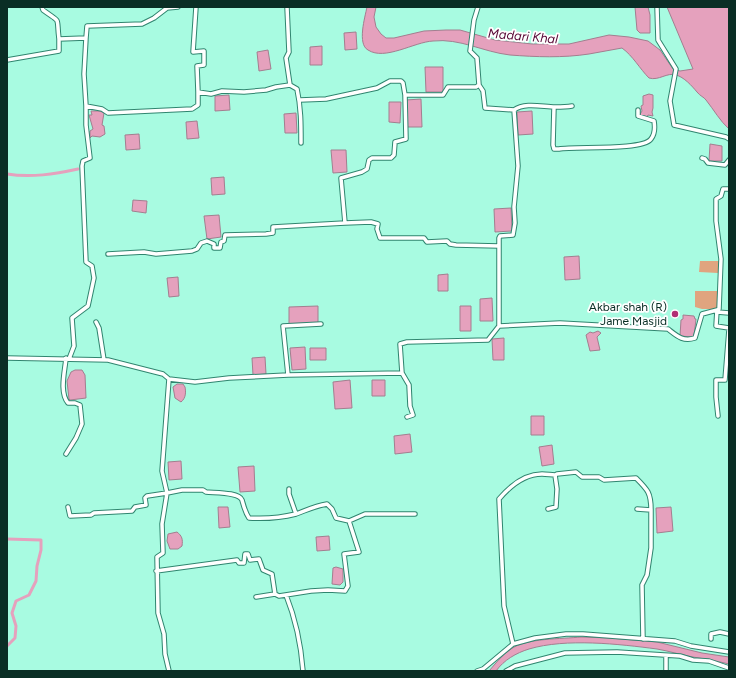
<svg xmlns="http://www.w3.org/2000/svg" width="736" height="678" font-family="Figtree,sans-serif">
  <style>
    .green { fill: #e0a47f }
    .water { fill: #e5a1bd; stroke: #a37e8f }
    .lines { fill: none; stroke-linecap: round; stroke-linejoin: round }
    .canal { stroke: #e5a1bd; stroke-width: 3 }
    .street-casing { stroke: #30856f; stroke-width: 5.5 }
    .street { stroke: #fff; stroke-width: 3.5 }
    .poi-dot { fill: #b22d74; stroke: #fff; stroke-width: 1.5 }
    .labels { text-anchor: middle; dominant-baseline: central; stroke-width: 3.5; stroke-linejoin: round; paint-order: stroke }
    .poi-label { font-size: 12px; fill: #0a2e25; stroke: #fff; text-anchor: end }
    .water-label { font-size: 13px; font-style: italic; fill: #570735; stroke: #fff }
  </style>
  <rect width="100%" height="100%" fill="#a8fbe1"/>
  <path class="green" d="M700,261H719L718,273L699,272Z
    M695,291H718L717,309H702L695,307Z"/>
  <path class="water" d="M367,7H376L374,17L376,27L381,34L386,38H394L424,31L446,30H460L495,40L532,44H569L609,35L629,37L648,41L660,50L673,69L680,71L693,69L667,7H729V129C720,121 714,110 706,100C704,97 700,96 697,92C692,86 684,77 676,75C667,72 659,81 649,78C640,69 633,56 622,48C611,50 600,52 589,54C563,58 536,57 510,55C483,52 460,38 433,41C414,42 385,61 368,50C357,44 365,17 367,7Z
    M635,7H648L650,15V33H640L637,30Z
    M356,32L357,49L345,50L344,33Z
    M322,46V65H310V47Z
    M268,50L271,69L259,71L257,52Z
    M425,67H443V92H426Z
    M649,94L653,95V108L652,112L653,116L648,115L647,117L639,116L642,111L641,106L643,105V96Z
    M229,95L230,110L215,111V96Z
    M421,99L422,127H407L406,100Z
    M389,102H401L400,123L389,122Z
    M91,111H100L104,113L102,125L104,126L105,134L100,137L92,136L90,138V131L93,129L89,115H92Z
    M532,111L533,134L518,135L517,112Z
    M296,113L297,133H285L284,114Z
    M197,121L199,138L187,139L186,122Z
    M139,134L140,149L126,150L125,135Z
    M710,144L722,146V161H709Z
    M331,150H346L347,172L333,173Z
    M224,177L225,194L212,195L211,178Z
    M133,200L147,201L146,213L132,211Z
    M511,208L512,231L495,232L494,209Z
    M219,215L221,237L207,239L204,216Z
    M579,256L580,279L565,280L564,257Z
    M448,274V291H438V275Z
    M178,277L179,296L169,297L167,278Z
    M492,298L493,321H480V299Z
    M318,306V323L289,324V307Z
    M460,306H471V331H460Z
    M683,315L694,316L695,319H696L694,336L692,337L680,336L681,320L683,319Z
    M598,331L601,333L597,337L600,350L590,351L586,335L590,332L593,333Z
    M504,338V360H493L492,339Z
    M305,347L306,369L292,370L290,348Z
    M310,348H326V360H310Z
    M265,357L266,374L253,375L252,358Z
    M75,370H82L85,375L86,398L70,400L69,399L67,381L71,372Z
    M350,380L352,408L335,409L333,382Z
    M372,380H385V396H372Z
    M177,384H183L185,387C186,392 186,398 181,402L175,398L173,387Z
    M531,416H544V435H531Z
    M410,434L412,452L395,454L394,436Z
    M552,445L554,464L542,466L539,447Z
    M181,461L182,479L169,480L168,462Z
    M254,466L255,491L240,492L238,467Z
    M218,507H228L230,527L219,528Z
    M671,507L673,531L657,533L656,508Z
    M177,532C182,536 183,539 182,546L178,549H170L167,541L168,534Z
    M329,536L330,550L317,551L316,537Z
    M336,567L343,569V582L340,585L332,584L333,568Z
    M581,637L610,638L657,642L702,653L729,657V664C717,661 705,659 693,657C681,655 669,651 657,649C619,644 566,638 529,649C516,653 504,660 496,671H489C496,663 502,655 511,649C526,638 562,639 581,637Z"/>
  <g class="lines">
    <path class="canal" d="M7,174C31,178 55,174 78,169
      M7,539L41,540V550L37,566L36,581L29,595L16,601L12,613L16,626L15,638L7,646"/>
    <g class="street-casing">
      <path id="street" d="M42,7L43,10C62,24 56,15 59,39
        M196,7L193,52L204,51V65L197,66L198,92L211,94L222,91L244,92L266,90L276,87L290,85L297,89C301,107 301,124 301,143
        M287,7L289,52L286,58L290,85
        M478,7L474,20L470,51L477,58L479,85L483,91L485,108L514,110L518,166L514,207L515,223L513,235L500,236L499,238V326L560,323L668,329C677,336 683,342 695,338L702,314L717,310
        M657,7L658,40L676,69L670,101L674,125L726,137L729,139
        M86,38L87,26L142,24L154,18L167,8L178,7
        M7,60L59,51V39L86,38L84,74L86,106L102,109L108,113L192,109L198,105V92
        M405,95L406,139L395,142L394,155L391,158H372L369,160L367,169L362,172L341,178L345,223L371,222L378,224L377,229L380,238H424L427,242L447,241L450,244L456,245L499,246
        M300,100L326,99L377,88L390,81H401L403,83L405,95H443L448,87H476L479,85
        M554,107L553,145L554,149H559C575,146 642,151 651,139C655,134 655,127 654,121L638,116V110
        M514,110C525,102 543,107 555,107C561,107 566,107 572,106
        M702,158L705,159L708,163L725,165L729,160
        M729,189H723L721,196L716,199V221L721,259L719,309L717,310L716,326L729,328
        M108,254L144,252L156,254L192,251L197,249L201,243L207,241L214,244V248H220L221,242L224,241L225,235L266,234L273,233V227L345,223
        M717,312L729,313
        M96,322L99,328L104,360
        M7,358L108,360L163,374L169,379L195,382L229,378L288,375L402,373
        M69,359L74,346L72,318L88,306L94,278L92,266L86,262L82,166L83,161L90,158L86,125V106
        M288,375L283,326L321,324
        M718,416L716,397V380H725L729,330
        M407,417L413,415L410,406L409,385L402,373L400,344L407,342L488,340L499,326
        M66,454L76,438L82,424L80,405L75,403H68C59,392 65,371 66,358
        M289,489V494L296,514
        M68,507L70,516L91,515L94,513L132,511L135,507L146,505L145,498L147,496L167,493L162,471L169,379
        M548,509L556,507L557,489L555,475
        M156,571L237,560L239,563H244L245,554H248L250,560L259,559L263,570L272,574L275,594L256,597
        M275,594L279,596L311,591L328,590L345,591L348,586L344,554L359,552L349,521
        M286,595C296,620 301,645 303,671
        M643,639L642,585L647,575L651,548V510
        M711,639V634L720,632L729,634
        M513,644L504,606L499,499C510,486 524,474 542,474C547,474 551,475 555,475L557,474L576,472L582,477H599L604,480L636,478C648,490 651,493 651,510L637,509
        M169,671L165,654L164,634L158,613L157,557L163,553L162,524L167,493L182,490H203L206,492C215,493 239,492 242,500C244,507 245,512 249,518C265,519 280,518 296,514C307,510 315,506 327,504L332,509L336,518L349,521L365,514H415
        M477,671L483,669L513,644L535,638L566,634H583L675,641L691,646L729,652
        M506,671L515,666L565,653L617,652L680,656L693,660L709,661L729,668
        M666,671V656"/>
    </g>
    <use href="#street" class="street"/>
  </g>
  <circle class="poi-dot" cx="675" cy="314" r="4"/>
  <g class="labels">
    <g class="poi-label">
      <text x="667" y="307">Akbar shah (R)<tspan x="667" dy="14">Jame Masjid</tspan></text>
    </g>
    <g class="water-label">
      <text transform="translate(523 36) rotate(5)">Madari Khal</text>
    </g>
  </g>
  <rect width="736" height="678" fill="none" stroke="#0a2e25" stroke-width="16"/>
</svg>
